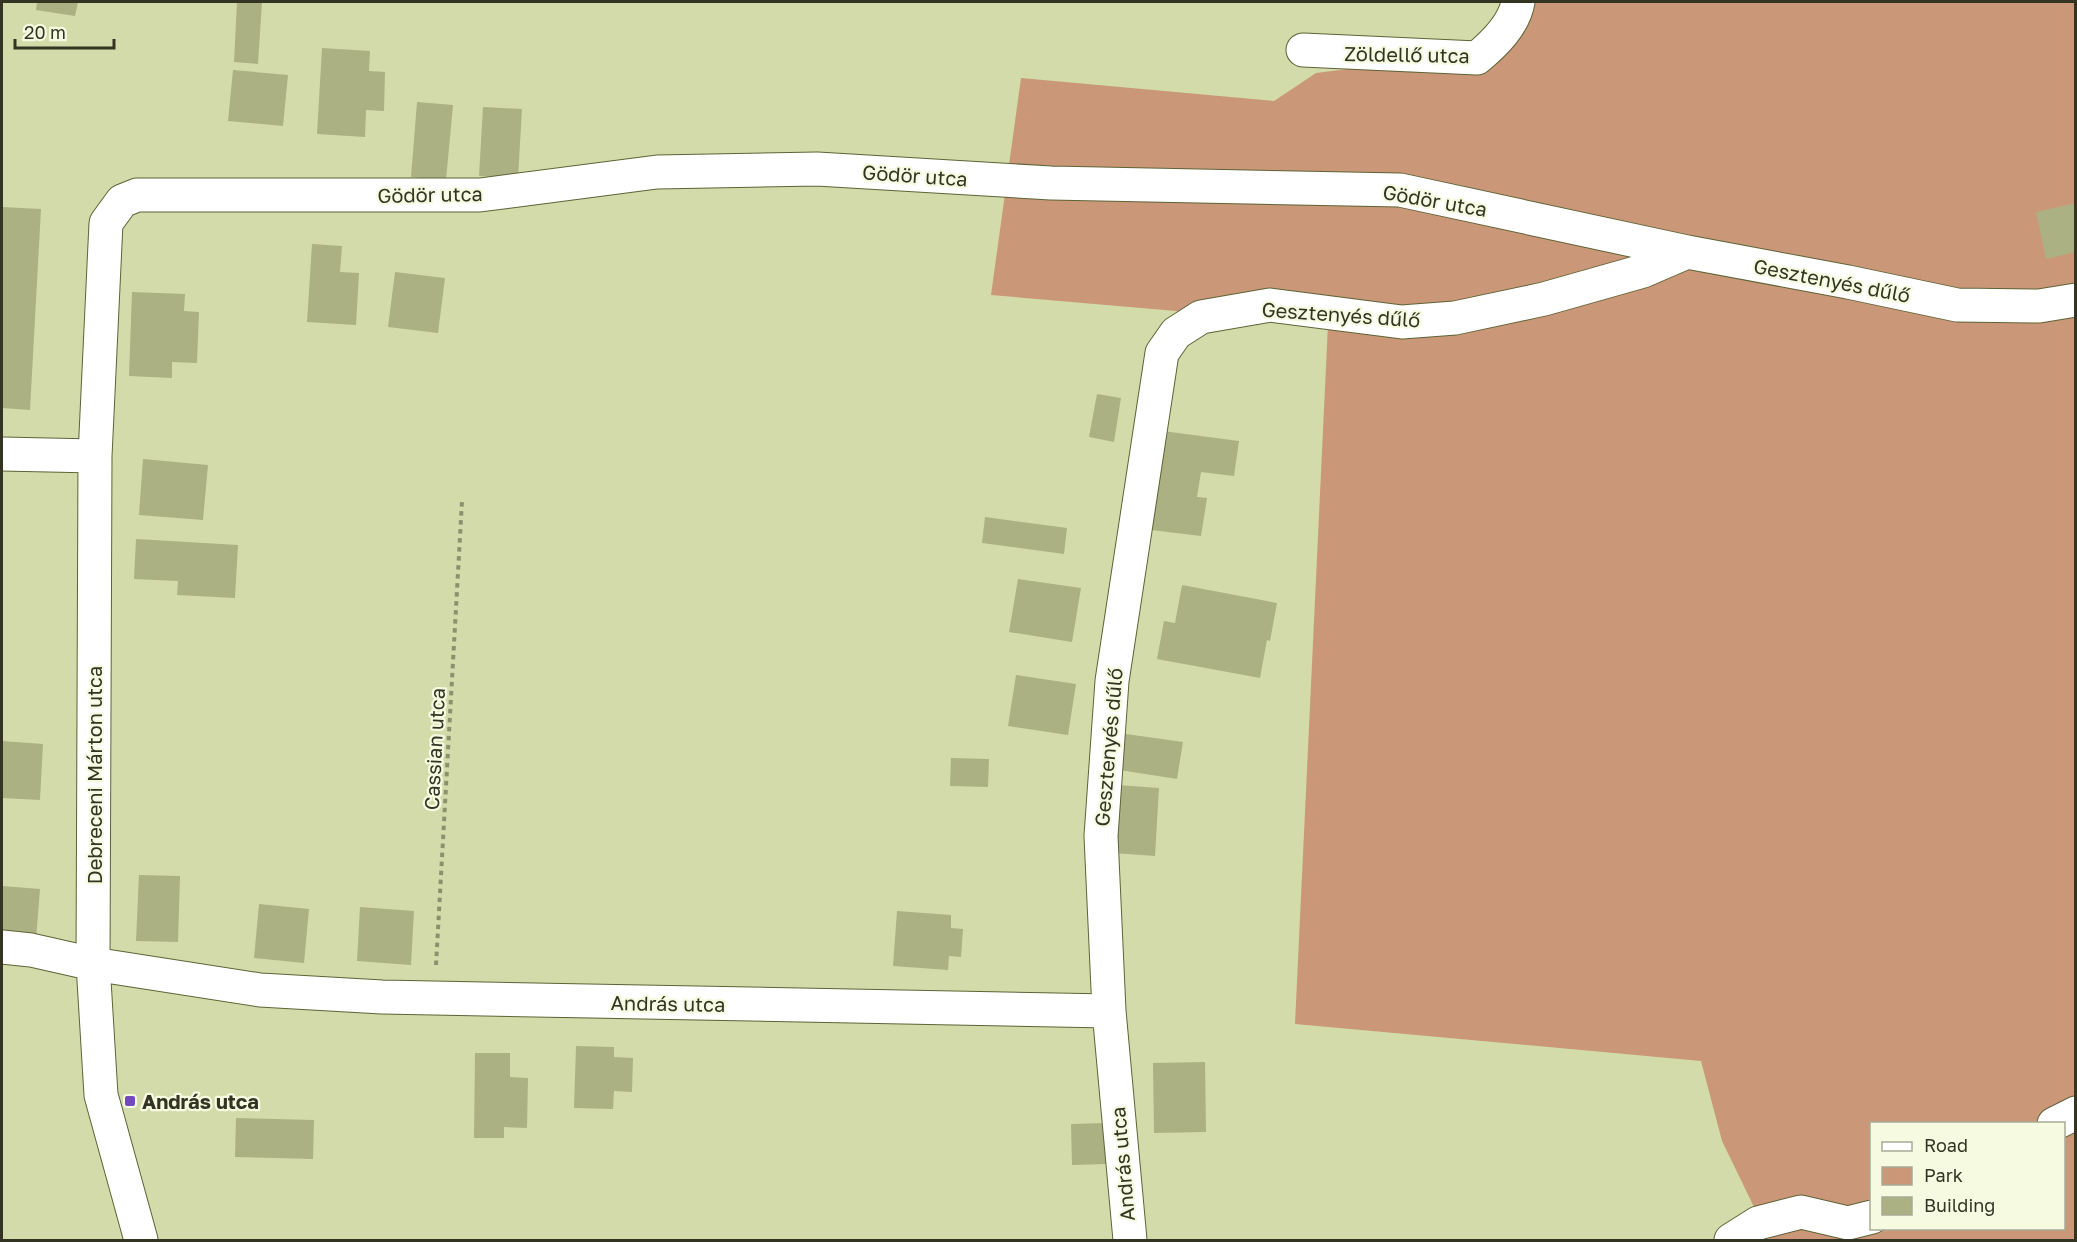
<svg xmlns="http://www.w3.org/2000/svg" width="2077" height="1242" font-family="'Golos Text',sans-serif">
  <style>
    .green { fill: #ca9878; fill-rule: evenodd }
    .building { fill: #abb182 }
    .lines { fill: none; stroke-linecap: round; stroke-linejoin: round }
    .street-casing { stroke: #5e6336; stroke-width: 35 }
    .path { stroke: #8c916d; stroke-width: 4; stroke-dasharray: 4.5 4.5; stroke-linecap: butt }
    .street { stroke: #fff; stroke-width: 33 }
    .poi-dot { fill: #714ac2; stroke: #f6fae1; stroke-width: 2 }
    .labels { text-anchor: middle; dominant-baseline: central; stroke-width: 4.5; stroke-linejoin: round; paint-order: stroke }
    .street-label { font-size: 20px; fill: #333522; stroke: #f6fae1 }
    .poi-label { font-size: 20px; font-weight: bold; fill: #333522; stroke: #f6fae1; text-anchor: start }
  </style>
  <rect width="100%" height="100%" fill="#d4dbaa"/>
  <path class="green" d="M1529,2H2075V1240H1770L1722,1141L1701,1061L1295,1024L1328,324L991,295L1021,78L1274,101L1316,73L1490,51ZM1872,1124H2064V1228H1872Z"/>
  <path class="building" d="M37,2H78L75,16L36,10Z
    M237,2H262L258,64L234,62Z
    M322,48L370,51L369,71L385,72L384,111L366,110L365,137L317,134Z
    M233,70L288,75L283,126L228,121Z
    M417,102L453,105L446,180L411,177Z
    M483,107L522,109L518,178L479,176Z
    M2076,203V252L2046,259L2036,212Z
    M2,207L41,209L30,410L2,408Z
    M312,244L342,246L340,272L359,273L356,325L307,322Z
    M395,272L445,278L438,333L388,327Z
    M132,292L185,294L184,311L199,312L197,363L172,362V378L129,376Z
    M1097,394L1121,398L1114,442L1089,437Z
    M1155,430L1239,441L1234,476L1201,472L1197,497L1207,498L1201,536L1143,529Z
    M143,459L208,465L203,520L139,515Z
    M985,517L1067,528L1064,554L982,543Z
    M136,539L238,545L235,598L177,595L178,581L134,579Z
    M1018,579L1081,588L1072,642L1009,632Z
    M1182,585L1277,603L1270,641L1267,640L1260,678L1157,659L1164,621L1175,623Z
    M1016,675L1076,684L1068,735L1008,726Z
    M1119,733L1183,742L1177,779L1113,769Z
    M2,741L43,744L40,800L2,798Z
    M951,758L989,759L988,787L950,786Z
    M1117,785L1159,788L1155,856L1113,853Z
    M139,875L180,876L178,942L136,941Z
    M2,886L40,889L36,939L2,936Z
    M259,904L309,909L304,963L254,958Z
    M360,907L414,911L411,965L357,961Z
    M897,911L951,915V928L963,929L961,957L949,956L948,970L893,966Z
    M576,1046L614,1047V1057L633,1058L632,1092L614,1091L613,1109L574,1108Z
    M475,1053H510V1077L528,1078L527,1128L504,1127V1138H474Z
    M1205,1062L1206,1132L1154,1133L1153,1063Z
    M236,1118L314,1120L313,1159L235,1157Z
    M1105,1123L1106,1164L1072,1165L1071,1124Z"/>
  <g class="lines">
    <g class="street-casing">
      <path id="street" d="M1303,50L1477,58C1494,44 1514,25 1518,2
        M2,454L95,456
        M2,947L31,950L93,964L260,990L382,997L1109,1011L1130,1240
        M1109,1011L1101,836L1112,681L1162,353L1176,333L1201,317L1270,305L1402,322L1455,318L1544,299L1643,271L1687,252L1848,282L1957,305L2039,306L2076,300
        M2054,1124L2076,1113
        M141,1240L101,1095L93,964L95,456L106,223L122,201L137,195H480L657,172L817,169L1051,183L1400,190L1687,252
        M1731,1240L1758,1223L1801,1212L1848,1223L1872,1217"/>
    </g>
    <path class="path" d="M436,965L462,501"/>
    <use href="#street" class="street"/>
  </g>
  <rect class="poi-dot" x="124" y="1095" width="12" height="12" rx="3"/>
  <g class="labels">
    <g class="street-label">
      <text transform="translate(1407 54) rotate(1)">Zöldellő utca</text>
      <text transform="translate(915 175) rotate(4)">Gödör utca</text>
      <text transform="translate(430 194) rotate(-1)">Gödör utca</text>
      <text transform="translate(1435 200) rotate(10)">Gödör utca</text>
      <text transform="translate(1832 280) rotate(11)">Gesztenyés dűlő</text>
      <text transform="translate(1341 314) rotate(4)">Gesztenyés dűlő</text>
      <text transform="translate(1108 747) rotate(-85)">Gesztenyés dűlő</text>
      <text transform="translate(434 749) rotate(-87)">Cassian utca</text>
      <text transform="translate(94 775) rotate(-90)">Debreceni Márton utca</text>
      <text transform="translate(668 1003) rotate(1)">András utca</text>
      <text transform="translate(1122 1164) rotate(-95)">András utca</text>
    </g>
    <g class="poi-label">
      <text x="142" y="1101">András utca</text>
    </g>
  </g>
  <rect width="2077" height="1242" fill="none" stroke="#333522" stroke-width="6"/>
  <rect x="1870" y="1122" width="195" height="108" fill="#f6fae1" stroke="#a8ab95" stroke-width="1.5"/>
  <rect x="1882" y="1142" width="30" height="9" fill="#ffffff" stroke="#a8ab95" stroke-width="1.5"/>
  <text x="1924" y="1152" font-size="18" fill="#333522">Road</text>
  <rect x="1882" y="1167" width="30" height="18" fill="#ca9878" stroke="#a8ab95" stroke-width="1.5"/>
  <text x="1924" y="1182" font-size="18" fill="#333522">Park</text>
  <rect x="1882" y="1197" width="30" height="18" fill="#abb182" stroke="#a8ab95" stroke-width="1.5"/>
  <text x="1924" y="1212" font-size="18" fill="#333522">Building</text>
  <path d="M15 39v9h99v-9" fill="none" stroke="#333522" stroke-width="3"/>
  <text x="24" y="39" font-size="18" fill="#333522" stroke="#f6fae1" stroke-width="4.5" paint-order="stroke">20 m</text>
</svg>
